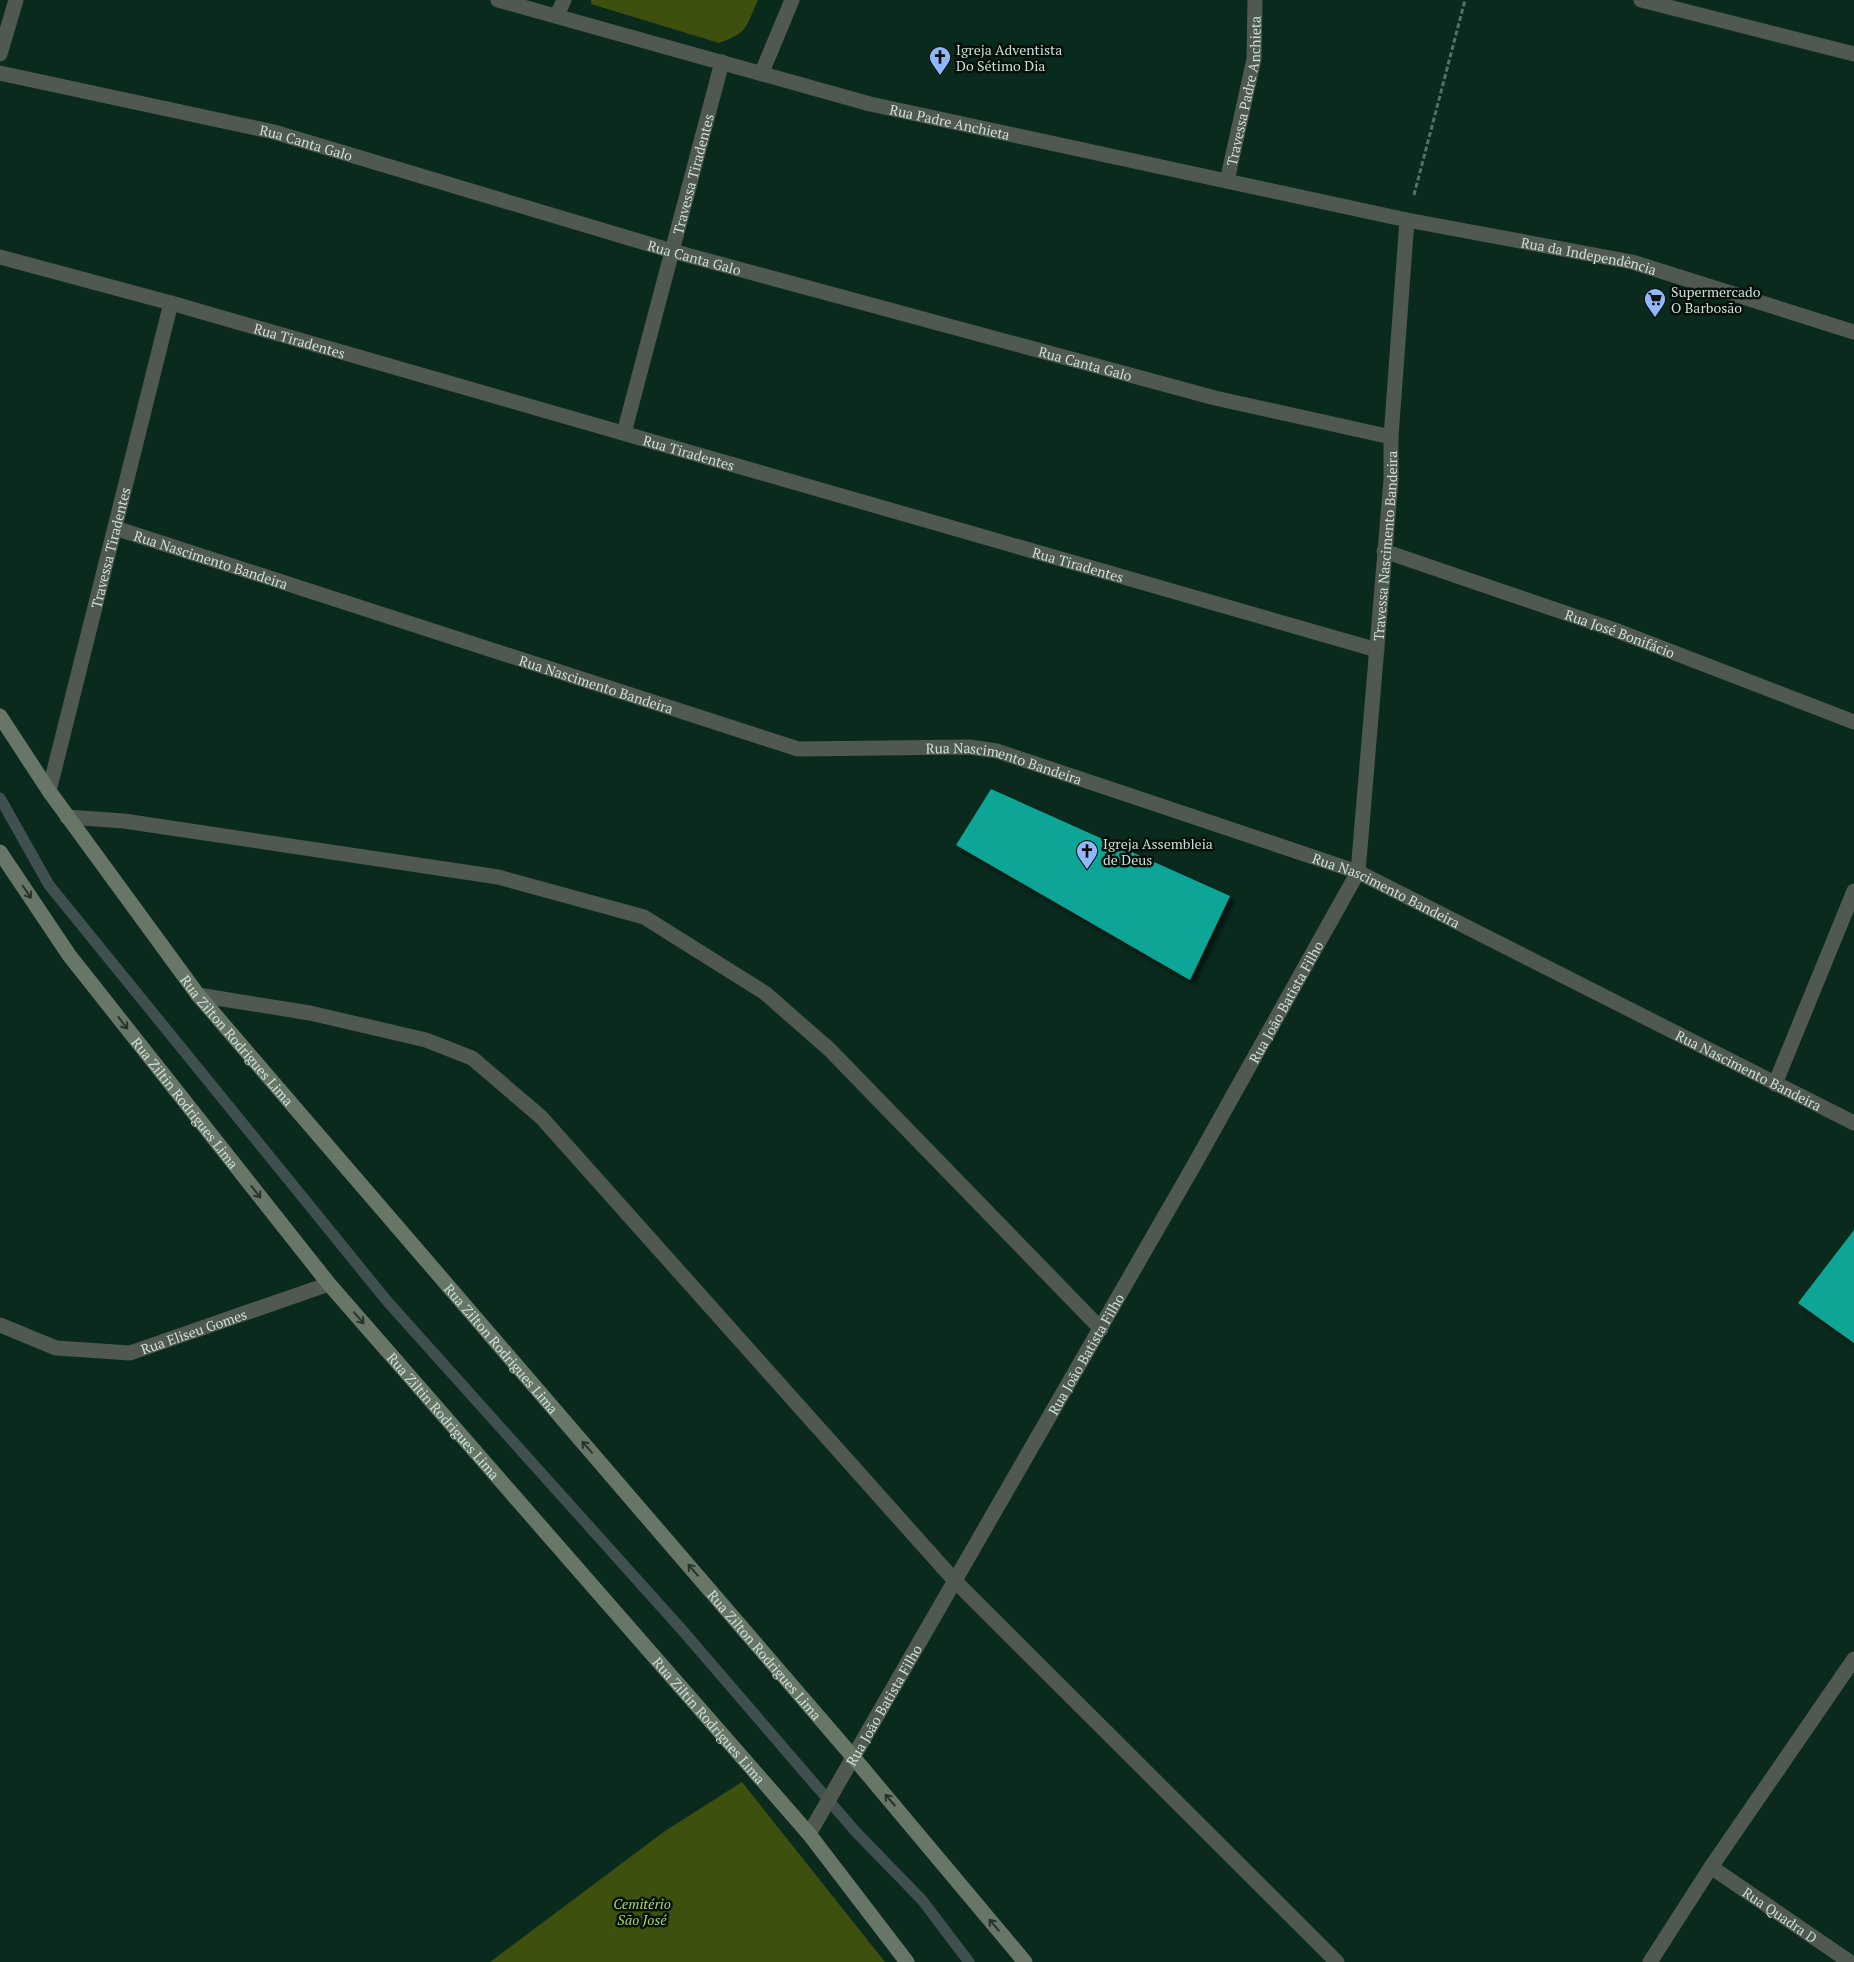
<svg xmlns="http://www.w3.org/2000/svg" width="1854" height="1962" font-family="'PT Serif',serif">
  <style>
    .green { fill: #3d500e }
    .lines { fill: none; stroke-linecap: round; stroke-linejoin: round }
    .stream { stroke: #40504f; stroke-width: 11 }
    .building { fill: #0aa596; filter: url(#shadow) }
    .path { stroke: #557065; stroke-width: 3; stroke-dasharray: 5 2.5; stroke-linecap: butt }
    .lane { stroke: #4f594f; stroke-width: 15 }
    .street { stroke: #4f594f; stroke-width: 15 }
    .secondary { stroke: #677667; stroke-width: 15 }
    .oneway { stroke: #27342b }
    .labels { text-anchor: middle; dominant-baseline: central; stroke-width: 5; stroke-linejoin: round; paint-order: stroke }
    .poi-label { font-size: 14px; fill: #cddfd6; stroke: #04100a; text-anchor: start }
    .street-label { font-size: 14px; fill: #cddfd6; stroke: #04100a }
    .park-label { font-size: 14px; font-style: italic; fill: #aed366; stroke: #04100a }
  </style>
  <defs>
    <filter id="shadow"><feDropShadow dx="4.5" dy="4.5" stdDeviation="2.5" flood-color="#0009"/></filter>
  </defs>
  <rect width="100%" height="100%" fill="#0a2a1e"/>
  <path class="green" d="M591,0H758C745,28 749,32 719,43L591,4Z
    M742,1782L885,1962H490L665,1831Z"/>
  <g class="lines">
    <path class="stream" d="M0,798L49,885L387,1301L683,1631L855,1831L922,1900L969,1962"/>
  </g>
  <path class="building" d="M991,789L1230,896L1190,980L956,845Z
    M1854,1230V1343L1798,1303Z"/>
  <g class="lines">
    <path class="path" d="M1414,195L1465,0"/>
    <g class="lane">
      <path id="s1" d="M1227,181L1254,59L1255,0"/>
      <path id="s2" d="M49,791L171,303"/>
    </g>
    <g class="street">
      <path id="s3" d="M498,0L870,104L1407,220L1632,262L1854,332"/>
      <path d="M1641,0L1854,54"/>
      <path d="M557,15L564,0"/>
      <path d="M0,54L16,0"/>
      <path d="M762,72L792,0"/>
      <path id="s4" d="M0,73L274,132L672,251L1215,398L1391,437"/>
      <path id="s5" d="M0,257L171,303L1377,650"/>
      <path id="s6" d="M624,433L722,62"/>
      <path id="s7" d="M115,528L798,749L969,747L997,751L1358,872L1854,1123"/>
      <path id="s8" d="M1384,551L1615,630L1854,722"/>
      <path d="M67,817L124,821L498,877L644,917L765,993L829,1049L1101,1329"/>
      <path d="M198,995L310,1013L426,1040L472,1058L541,1117L955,1581L1337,1962"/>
      <path d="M1775,1084L1854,891"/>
      <path id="s9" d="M0,1325L56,1348L130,1353L329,1284"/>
      <path id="s10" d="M809,1834L1193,1167L1358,872L1391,480V437L1407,220"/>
      <path id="s11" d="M1711,1867L1850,1962"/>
      <path d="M1650,1962L1711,1867L1854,1659"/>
    </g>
    <g class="secondary">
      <path id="s12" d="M0,716L49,791L198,995L854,1758L1025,1962"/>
      <path id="s13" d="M0,852L69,955L329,1284L809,1834L907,1962"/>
    </g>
  </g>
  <defs><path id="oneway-shaft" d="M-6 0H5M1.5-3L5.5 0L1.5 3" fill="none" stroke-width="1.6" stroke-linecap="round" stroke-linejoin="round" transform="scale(1.25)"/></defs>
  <g class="oneway">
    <use href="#oneway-shaft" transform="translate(27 892) rotate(56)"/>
    <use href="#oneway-shaft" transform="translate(123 1023) rotate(52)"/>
    <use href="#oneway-shaft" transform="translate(256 1192) rotate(52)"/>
    <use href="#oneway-shaft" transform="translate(359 1318) rotate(49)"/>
    <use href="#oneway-shaft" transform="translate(587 1447) rotate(-131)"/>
    <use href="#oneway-shaft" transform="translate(693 1570) rotate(-131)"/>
    <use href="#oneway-shaft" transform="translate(890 1800) rotate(-130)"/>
    <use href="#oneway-shaft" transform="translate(994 1925) rotate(-130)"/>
  </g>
  <defs>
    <g id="church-pin" transform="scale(1.125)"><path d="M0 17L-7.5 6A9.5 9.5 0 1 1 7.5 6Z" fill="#91b8fd" stroke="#04100a"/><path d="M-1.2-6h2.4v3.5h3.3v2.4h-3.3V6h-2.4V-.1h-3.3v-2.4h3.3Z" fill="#111"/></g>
    <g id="supermarket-pin" transform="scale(1.125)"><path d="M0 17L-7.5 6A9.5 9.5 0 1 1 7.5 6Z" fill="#91b8fd" stroke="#04100a"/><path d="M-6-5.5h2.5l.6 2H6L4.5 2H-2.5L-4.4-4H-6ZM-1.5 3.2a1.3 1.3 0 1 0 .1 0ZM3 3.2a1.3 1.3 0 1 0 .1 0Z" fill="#111"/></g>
  </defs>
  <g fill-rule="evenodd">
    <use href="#church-pin" x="940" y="57"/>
    <use href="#supermarket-pin" x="1655" y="299"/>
    <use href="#church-pin" x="1087" y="851"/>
  </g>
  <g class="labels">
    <g class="poi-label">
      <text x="956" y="49">Igreja Adventista<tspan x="956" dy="16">Do Sétimo Dia</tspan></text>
      <text x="1671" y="291">Supermercado<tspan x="1671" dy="16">O Barbosão</tspan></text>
      <text x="1103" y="843">Igreja Assembleia<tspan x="1103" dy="16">de Deus</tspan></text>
    </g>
    <g class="street-label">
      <text stroke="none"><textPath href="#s1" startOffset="92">Travessa Padre Anchieta</textPath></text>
      <text stroke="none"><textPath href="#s3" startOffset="468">Rua Padre Anchieta</textPath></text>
      <text stroke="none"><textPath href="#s4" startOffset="314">Rua Canta Galo</textPath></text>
      <text stroke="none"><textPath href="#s6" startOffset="268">Travessa Tiradentes</textPath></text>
      <text stroke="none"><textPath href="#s3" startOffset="1121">Rua da Independência</textPath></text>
      <text stroke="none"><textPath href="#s4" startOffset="719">Rua Canta Galo</textPath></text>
      <text stroke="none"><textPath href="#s5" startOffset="311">Rua Tiradentes</textPath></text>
      <text stroke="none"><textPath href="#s4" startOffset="1124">Rua Canta Galo</textPath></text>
      <text stroke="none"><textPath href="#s5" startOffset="716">Rua Tiradentes</textPath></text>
      <text stroke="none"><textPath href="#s10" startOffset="1435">Travessa Nascimento Bandeira</textPath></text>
      <text stroke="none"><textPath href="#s2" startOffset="251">Travessa Tiradentes</textPath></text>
      <text stroke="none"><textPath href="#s7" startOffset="101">Rua Nascimento Bandeira</textPath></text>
      <text stroke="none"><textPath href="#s5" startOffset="1121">Rua Tiradentes</textPath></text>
      <text stroke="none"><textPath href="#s8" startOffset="250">Rua José Bonifácio</textPath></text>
      <text stroke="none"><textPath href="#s7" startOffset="506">Rua Nascimento Bandeira</textPath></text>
      <text stroke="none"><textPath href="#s7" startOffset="926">Rua Nascimento Bandeira</textPath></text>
      <text stroke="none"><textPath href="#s7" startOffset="1331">Rua Nascimento Bandeira</textPath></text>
      <text stroke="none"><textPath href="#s10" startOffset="959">Rua João Batista Filho</textPath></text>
      <text stroke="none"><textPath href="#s12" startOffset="402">Rua Zilton Rodrigues Lima</textPath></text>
      <text stroke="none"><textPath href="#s7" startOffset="1736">Rua Nascimento Bandeira</textPath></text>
      <text stroke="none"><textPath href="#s13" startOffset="312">Rua Ziltin Rodrigues Lima</textPath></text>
      <text stroke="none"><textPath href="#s9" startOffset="202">Rua Eliseu Gomes</textPath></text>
      <text stroke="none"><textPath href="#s12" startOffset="808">Rua Zilton Rodrigues Lima</textPath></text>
      <text stroke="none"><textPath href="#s10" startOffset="554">Rua João Batista Filho</textPath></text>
      <text stroke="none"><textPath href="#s13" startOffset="718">Rua Ziltin Rodrigues Lima</textPath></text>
      <text stroke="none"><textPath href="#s12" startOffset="1212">Rua Zilton Rodrigues Lima</textPath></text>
      <text stroke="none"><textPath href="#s10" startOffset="149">Rua João Batista Filho</textPath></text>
      <text stroke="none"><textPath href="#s13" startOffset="1122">Rua Ziltin Rodrigues Lima</textPath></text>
      <text stroke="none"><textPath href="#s11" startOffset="84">Rua Quadra D</textPath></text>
    </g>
    <g class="park-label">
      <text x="642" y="1903">Cemitério<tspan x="642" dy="16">São José</tspan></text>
    </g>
  </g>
</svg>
